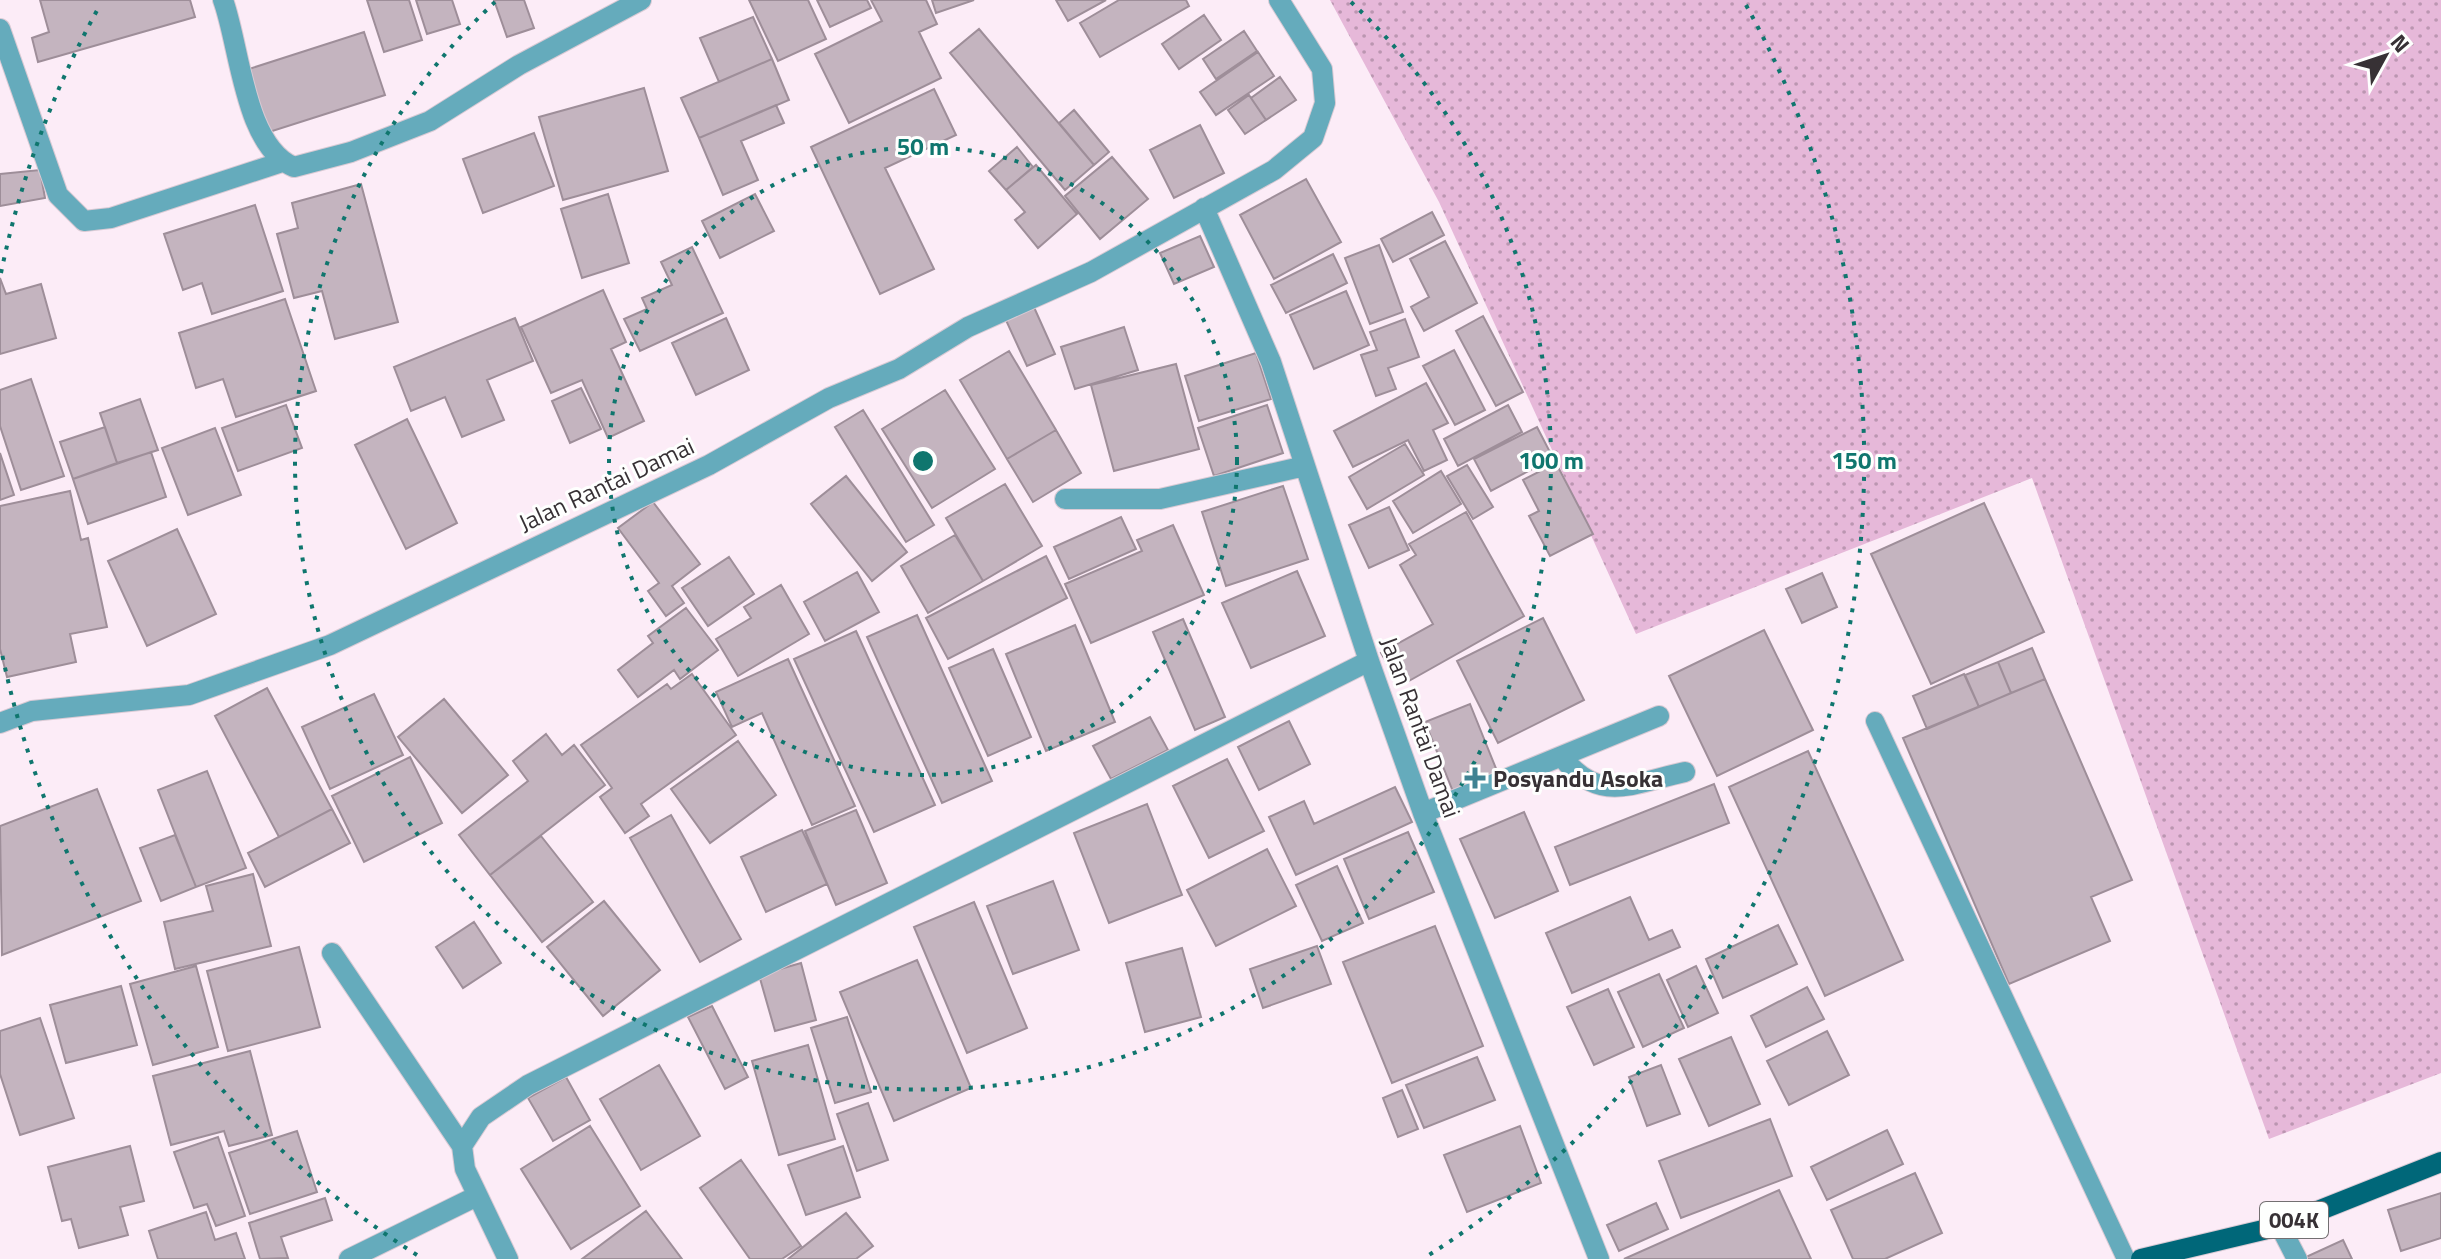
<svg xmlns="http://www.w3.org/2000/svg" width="2441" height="1259" font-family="'Titillium Web',sans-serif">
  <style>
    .grass { fill: url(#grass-dots) }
    .building { fill: #c4b4bf; stroke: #9e8e99; stroke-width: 2 }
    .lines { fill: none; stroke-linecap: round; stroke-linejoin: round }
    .lane-casing { stroke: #d9cad4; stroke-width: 20 }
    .street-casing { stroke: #d9cad4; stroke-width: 22 }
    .primary-casing { stroke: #d9cad4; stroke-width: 22 }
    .lane { stroke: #65abbc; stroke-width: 18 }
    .street { stroke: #65abbc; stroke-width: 20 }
    .primary { stroke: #006779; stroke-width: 20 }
    .ring { fill: none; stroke: #0f766e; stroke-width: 4; stroke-dasharray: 4 8 }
    .poi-dot { fill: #3f8292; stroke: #fefffe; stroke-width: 3 }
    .labels { text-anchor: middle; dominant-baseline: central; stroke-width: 6; stroke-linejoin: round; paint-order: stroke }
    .shield { fill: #fefffe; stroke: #736f71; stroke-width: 2 }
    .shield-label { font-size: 22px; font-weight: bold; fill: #373135 }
    .street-label { font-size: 24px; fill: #373135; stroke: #fefffe }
    .poi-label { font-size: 24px; font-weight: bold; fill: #373135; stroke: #fefffe; text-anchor: start }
    .centre { fill: #0f766e; stroke: #fefffe; stroke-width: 4 }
    .ring-label { font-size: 24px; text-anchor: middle; font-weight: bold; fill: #0f766e; stroke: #fefffe; stroke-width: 6; stroke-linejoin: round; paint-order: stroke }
  </style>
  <defs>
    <pattern id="grass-dots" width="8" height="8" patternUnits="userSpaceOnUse" patternTransform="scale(2)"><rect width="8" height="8" fill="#e6b8d9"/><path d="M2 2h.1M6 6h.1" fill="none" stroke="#bb96b1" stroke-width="1.8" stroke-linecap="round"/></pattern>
  </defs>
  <rect width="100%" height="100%" fill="#fcecf7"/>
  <path class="grass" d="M1330,0H2441V1073L2269,1139L2032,478L1636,634L1439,202Z"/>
  <path class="building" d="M40,0H190L195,17L38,62L32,38L49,32Z
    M367,0H409L422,40L384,52Z
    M416,0H452L460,24L427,34Z
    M494,0H524L534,28L507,37Z
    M749,0H808L826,39L778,61Z
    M817,0H867L871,8L830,27Z
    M871,0H926L937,24L919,32L941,78L849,123L815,54L882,21Z
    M932,0H974L936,13Z
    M1056,0H1106L1068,21Z
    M1119,0H1186L1189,6L1100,57L1080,23Z
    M1204,15L1221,40L1179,69L1162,44Z
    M753,17L772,59L719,82L700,38Z
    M979,29L1094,165L1065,190L950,53Z
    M1244,31L1257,51L1216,79L1203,59Z
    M364,32L385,95L266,133L246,70Z
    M1258,52L1274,76L1216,115L1200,92Z
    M772,59L789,100L699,138L681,98Z
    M1280,77L1296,100L1266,120L1251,98Z
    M644,88L668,171L563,200L539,117Z
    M934,89L956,135L885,168L934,269L880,294L811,147Z
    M1249,95L1266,120L1245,134L1228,110Z
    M776,105L784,123L741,141L758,180L723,195L699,138Z
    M1074,110L1109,152L1094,165L1059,123Z
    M1200,125L1224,173L1174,198L1150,150Z
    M534,133L554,186L483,213L463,159Z
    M1017,147L1033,167L1006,190L989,171Z
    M1112,157L1148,199L1100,239L1065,196Z
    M1036,165L1077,214L1038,248L1015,220L1025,212L1006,190Z
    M40,170L45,198L0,206V174Z
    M1306,179L1341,242L1274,279L1240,215Z
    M361,184L398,322L335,339L322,291L294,298L277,234L298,228L292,203Z
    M608,194L629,263L582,278L561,209Z
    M755,194L774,231L720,258L702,221Z
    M255,205L283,291L212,314L202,283L183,290L164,234Z
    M1432,212L1444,235L1393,262L1381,239Z
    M1200,236L1214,267L1174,284L1160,253Z
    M1445,241L1477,303L1424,331L1411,307L1429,297L1410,259Z
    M1379,245L1403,312L1370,324L1345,258Z
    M692,247L723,313L640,351L624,319L647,309L642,298L672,285L661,262Z
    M1333,254L1347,283L1286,313L1271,285Z
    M0,278L6,294L41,284L56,338L0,354Z
    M603,290L626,342L611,349L644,421L608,438L582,380L551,393L521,327Z
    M1346,291L1369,345L1314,369L1290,315Z
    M285,299L316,391L236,417L223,379L196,388L179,333Z
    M1033,305L1055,354L1027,366L1005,318Z
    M1483,316L1523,392L1496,406L1456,331Z
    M515,318L533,361L487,380L504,420L462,437L445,397L411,411L394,367Z
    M726,318L749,370L696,395L672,343Z
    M1405,319L1419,357L1388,368L1396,389L1376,396L1361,355L1377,350L1370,332Z
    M1124,327L1138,370L1075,389L1061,347Z
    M1454,350L1485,410L1455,425L1423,366Z
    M1009,351L1056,430L1007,459L960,380Z
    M1256,353L1271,399L1199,421L1185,376Z
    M1176,364L1199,449L1114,471L1091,385Z
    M31,379L64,476L21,490L0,426V390Z
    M1426,383L1448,423L1433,430L1447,460L1424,471L1408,440L1353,467L1334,431Z
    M581,388L601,429L570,443L552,401Z
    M945,390L995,469L932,508L882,429Z
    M140,399L158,450L117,463L100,413Z
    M286,405L302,448L238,471L222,428Z
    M1267,405L1283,453L1214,476L1198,428Z
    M1508,405L1522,432L1458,466L1444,439Z
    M863,410L934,525L906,542L835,427Z
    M407,419L457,523L406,549L355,445Z
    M105,427L117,463L73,479L60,442Z
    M1537,427L1553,458L1491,491L1474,459Z
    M215,428L241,495L188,515L162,448Z
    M1056,430L1081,473L1033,502L1007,459Z
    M1405,444L1424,475L1367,509L1349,477Z
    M151,452L166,497L88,524L73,479Z
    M0,453L14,495L0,500Z
    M1556,463L1593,534L1550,556L1529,516L1539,511L1523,480Z
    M1467,465L1493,507L1473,519L1447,476Z
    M1441,471L1461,504L1413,533L1393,501Z
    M846,476L907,552L872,581L811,504Z
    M1005,484L1042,546L983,581L946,518Z
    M1283,486L1308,559L1226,586L1202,512Z
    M70,491L81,540L88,538L107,627L70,634L76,662L7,677L0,649V506Z
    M653,502L700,564L672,586L684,603L666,616L648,591L659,583L618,528Z
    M1984,503L2044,632L1931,684L1871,554Z
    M1389,507L1409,550L1369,568L1349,525Z
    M1466,512L1524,616L1400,686L1381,653L1433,624L1400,565L1416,555L1409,544Z
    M1121,517L1136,549L1069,579L1054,547Z
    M1173,525L1204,595L1091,643L1065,584L1142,551L1137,540Z
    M177,529L216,614L147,646L108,561Z
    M955,535L983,581L928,613L901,566Z
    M1046,556L1067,598L948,659L926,618Z
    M729,557L754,594L708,626L682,588Z
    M1297,571L1325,636L1251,668L1222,603Z
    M857,572L879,612L825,641L804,602Z
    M1822,573L1837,607L1802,623L1786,589Z
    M781,585L809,634L738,676L716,639L751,618L744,607Z
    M686,608L718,650L680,679L674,670L638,697L618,670L653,643L648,636Z
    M917,615L992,781L942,803L867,637Z
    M1543,618L1584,700L1498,743L1457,661Z
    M1183,619L1225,717L1195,730L1153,632Z
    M1075,625L1115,722L1046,751L1006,654Z
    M1764,630L1813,730L1717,776L1669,676Z
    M856,631L935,805L874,832L794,659Z
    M2032,648L2045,679L2011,693L1998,662Z
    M993,649L1031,737L988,756L949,668Z
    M788,659L855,806L812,825L762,713L732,727L716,692Z
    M1998,662L2011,693L1979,707L1965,675Z
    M692,674L736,735L641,804L649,816L625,833L600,797L612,788L581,745L667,684L671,689Z
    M1964,674L1979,707L1927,729L1913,696Z
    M2045,679L2132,880L2091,897L2110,941L2009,984L1903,738Z
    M267,688L332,809L279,837L215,716Z
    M374,694L403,755L330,789L302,727Z
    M444,699L508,775L462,813L398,737Z
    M1470,704L1499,776L1454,794L1425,722Z
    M1150,717L1168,750L1111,779L1093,746Z
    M1289,721L1310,764L1259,790L1238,747Z
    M546,734L562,755L574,745L605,785L490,875L459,835L528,781L513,761Z
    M738,741L776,795L710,843L671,789Z
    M1808,751L1903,960L1825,996L1729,787Z
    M410,757L442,823L364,862L332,796Z
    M1227,759L1264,831L1209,858L1173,786Z
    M207,771L246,868L196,887L158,790Z
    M1714,784L1729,823L1570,885L1555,847Z
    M1395,787L1412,822L1296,875L1269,817L1304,801L1314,824Z
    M97,789L141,901L2,955L0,826Z
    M1147,804L1182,895L1109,923L1074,833Z
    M332,809L350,843L265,887L248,853Z
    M856,810L887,883L836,905L805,831Z
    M1524,812L1558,891L1495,918L1460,839Z
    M671,815L741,939L700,962L630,838Z
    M802,830L827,884L766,912L741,857Z
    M1408,832L1434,892L1369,919L1344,859Z
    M175,835L196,887L161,901L140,848Z
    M541,836L593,902L542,942L490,875Z
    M1267,849L1296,906L1216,946L1187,890Z
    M1337,866L1363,923L1322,941L1296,885Z
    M253,874L271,946L175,969L164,922L213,911L206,886Z
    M1053,881L1079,950L1013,974L987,906Z
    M1630,897L1649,940L1672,930L1680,947L1572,993L1546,933Z
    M604,901L660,970L603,1016L547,947Z
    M974,902L1027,1028L967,1053L914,927Z
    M474,922L501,963L463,988L436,947Z
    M1778,925L1797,964L1723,998L1706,959Z
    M1435,926L1483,1046L1392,1083L1343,962Z
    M1317,946L1331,984L1263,1008L1250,969Z
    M299,947L320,1027L228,1051L207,971Z
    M1182,948L1201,1017L1145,1032L1126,963Z
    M917,960L971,1088L894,1121L840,992Z
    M801,963L816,1020L775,1031L759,975Z
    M196,966L218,1047L153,1065L130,984Z
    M1696,966L1718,1013L1688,1027L1667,980Z
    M1659,974L1684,1028L1643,1047L1618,992Z
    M121,986L137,1045L66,1063L50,1005Z
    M1807,987L1824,1019L1766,1047L1751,1016Z
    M1608,989L1634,1047L1594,1065L1567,1007Z
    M712,1006L748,1077L725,1089L688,1017Z
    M847,1017L871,1092L835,1103L811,1028Z
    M40,1018L74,1118L20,1135L0,1074V1031Z
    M1827,1031L1849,1075L1789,1105L1767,1061Z
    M1731,1037L1760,1104L1709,1126L1679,1059Z
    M808,1045L835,1139L779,1155L752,1061Z
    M250,1051L272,1135L229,1146L224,1131L171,1145L153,1076Z
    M1477,1057L1495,1100L1424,1128L1406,1085Z
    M659,1065L700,1136L641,1170L600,1099Z
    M1661,1065L1680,1114L1647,1126L1629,1077Z
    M566,1077L590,1120L553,1141L528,1098Z
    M1402,1090L1418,1129L1398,1137L1383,1098Z
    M868,1103L888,1160L857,1171L837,1114Z
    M1770,1119L1792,1176L1681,1218L1659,1161Z
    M590,1126L640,1206L571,1249L521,1169Z
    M1520,1126L1541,1183L1467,1212L1444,1155Z
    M1887,1130L1903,1164L1827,1200L1811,1167Z
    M297,1131L317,1192L250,1214L229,1153Z
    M218,1137L245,1216L216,1226L207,1204L194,1208L174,1152Z
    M130,1146L144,1201L120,1207L128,1235L79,1248L71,1219L62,1221L48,1167Z
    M843,1146L860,1197L806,1215L788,1165Z
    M741,1160L801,1246L782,1259H750L700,1188Z
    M1915,1173L1942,1233L1885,1259H1853L1831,1210Z
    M1779,1190L1811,1259H1624Z
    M2441,1193V1238L2401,1251L2388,1210Z
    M325,1198L332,1220L281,1237L288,1258L260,1259L249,1223Z
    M1656,1203L1668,1229L1619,1251L1607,1225Z
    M646,1211L682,1259H582Z
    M206,1212L215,1240L236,1233L245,1259H158L149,1231Z
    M846,1213L873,1246L856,1259H788Z
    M2343,1240L2352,1259H2307L2306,1257Z"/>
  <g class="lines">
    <g class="lane-casing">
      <path id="lane" d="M1875,721L2126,1259"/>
    </g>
    <g class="street-casing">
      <path id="street" d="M223,0C240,46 244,146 294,167L351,152L430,121L519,65L641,0
        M0,29L58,195L84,221L111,218L282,162
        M1204,208L1271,362L1369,661L1423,813L1599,1259
        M1065,499H1160L1305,466
        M0,723L32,711L189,695L330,645L709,465L829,398L899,369L968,327L1091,272L1274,170L1313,138L1325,103L1322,69L1279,0
        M1562,757C1600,805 1633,783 1685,772
        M1423,813L1659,716
        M332,953L462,1146
        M2280,1226L2297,1259
        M349,1259L477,1196
        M508,1259L465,1169L462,1146L481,1117L528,1085L1369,661"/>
    </g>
    <g class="primary-casing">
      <path id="primary" d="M2141,1259L2280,1226L2441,1162"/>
    </g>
    <use href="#lane" class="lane"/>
    <use href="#street" class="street"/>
    <use href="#primary" class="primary"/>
  </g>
  <g class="ring">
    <circle cx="923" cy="461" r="314"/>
    <path d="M1351 2A628 628 0 1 1 495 2"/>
    <path d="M417 1255A941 941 0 0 1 1 649M1 273A941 941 0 0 1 100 5M1746 5A941 941 0 0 1 1429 1255"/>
  </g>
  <path class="poi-dot" d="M1471 766h8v8h8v8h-8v8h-8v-8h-8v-8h8z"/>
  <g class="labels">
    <rect class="shield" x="2260" y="1202" width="68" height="36" rx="6"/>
    <g class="shield-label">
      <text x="2294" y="1220">004K</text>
    </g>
    <g class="street-label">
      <text transform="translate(606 484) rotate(-25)">Jalan Rantai Damai</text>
      <text transform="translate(1421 727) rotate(70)">Jalan Rantai Damai</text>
    </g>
    <g class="poi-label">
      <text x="1493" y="778">Posyandu Asoka</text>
    </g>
  </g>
  <circle cx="923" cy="461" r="12" class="centre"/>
  <g class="ring-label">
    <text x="923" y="155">50 m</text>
    <text x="1551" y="469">100 m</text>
    <text x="1864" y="469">150 m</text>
  </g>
  <g transform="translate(2385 56) rotate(50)" stroke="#fefffe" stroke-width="6" paint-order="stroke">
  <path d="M0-6L14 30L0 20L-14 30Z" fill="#373135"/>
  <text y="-12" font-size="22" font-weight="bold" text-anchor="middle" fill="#373135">N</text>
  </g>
</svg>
